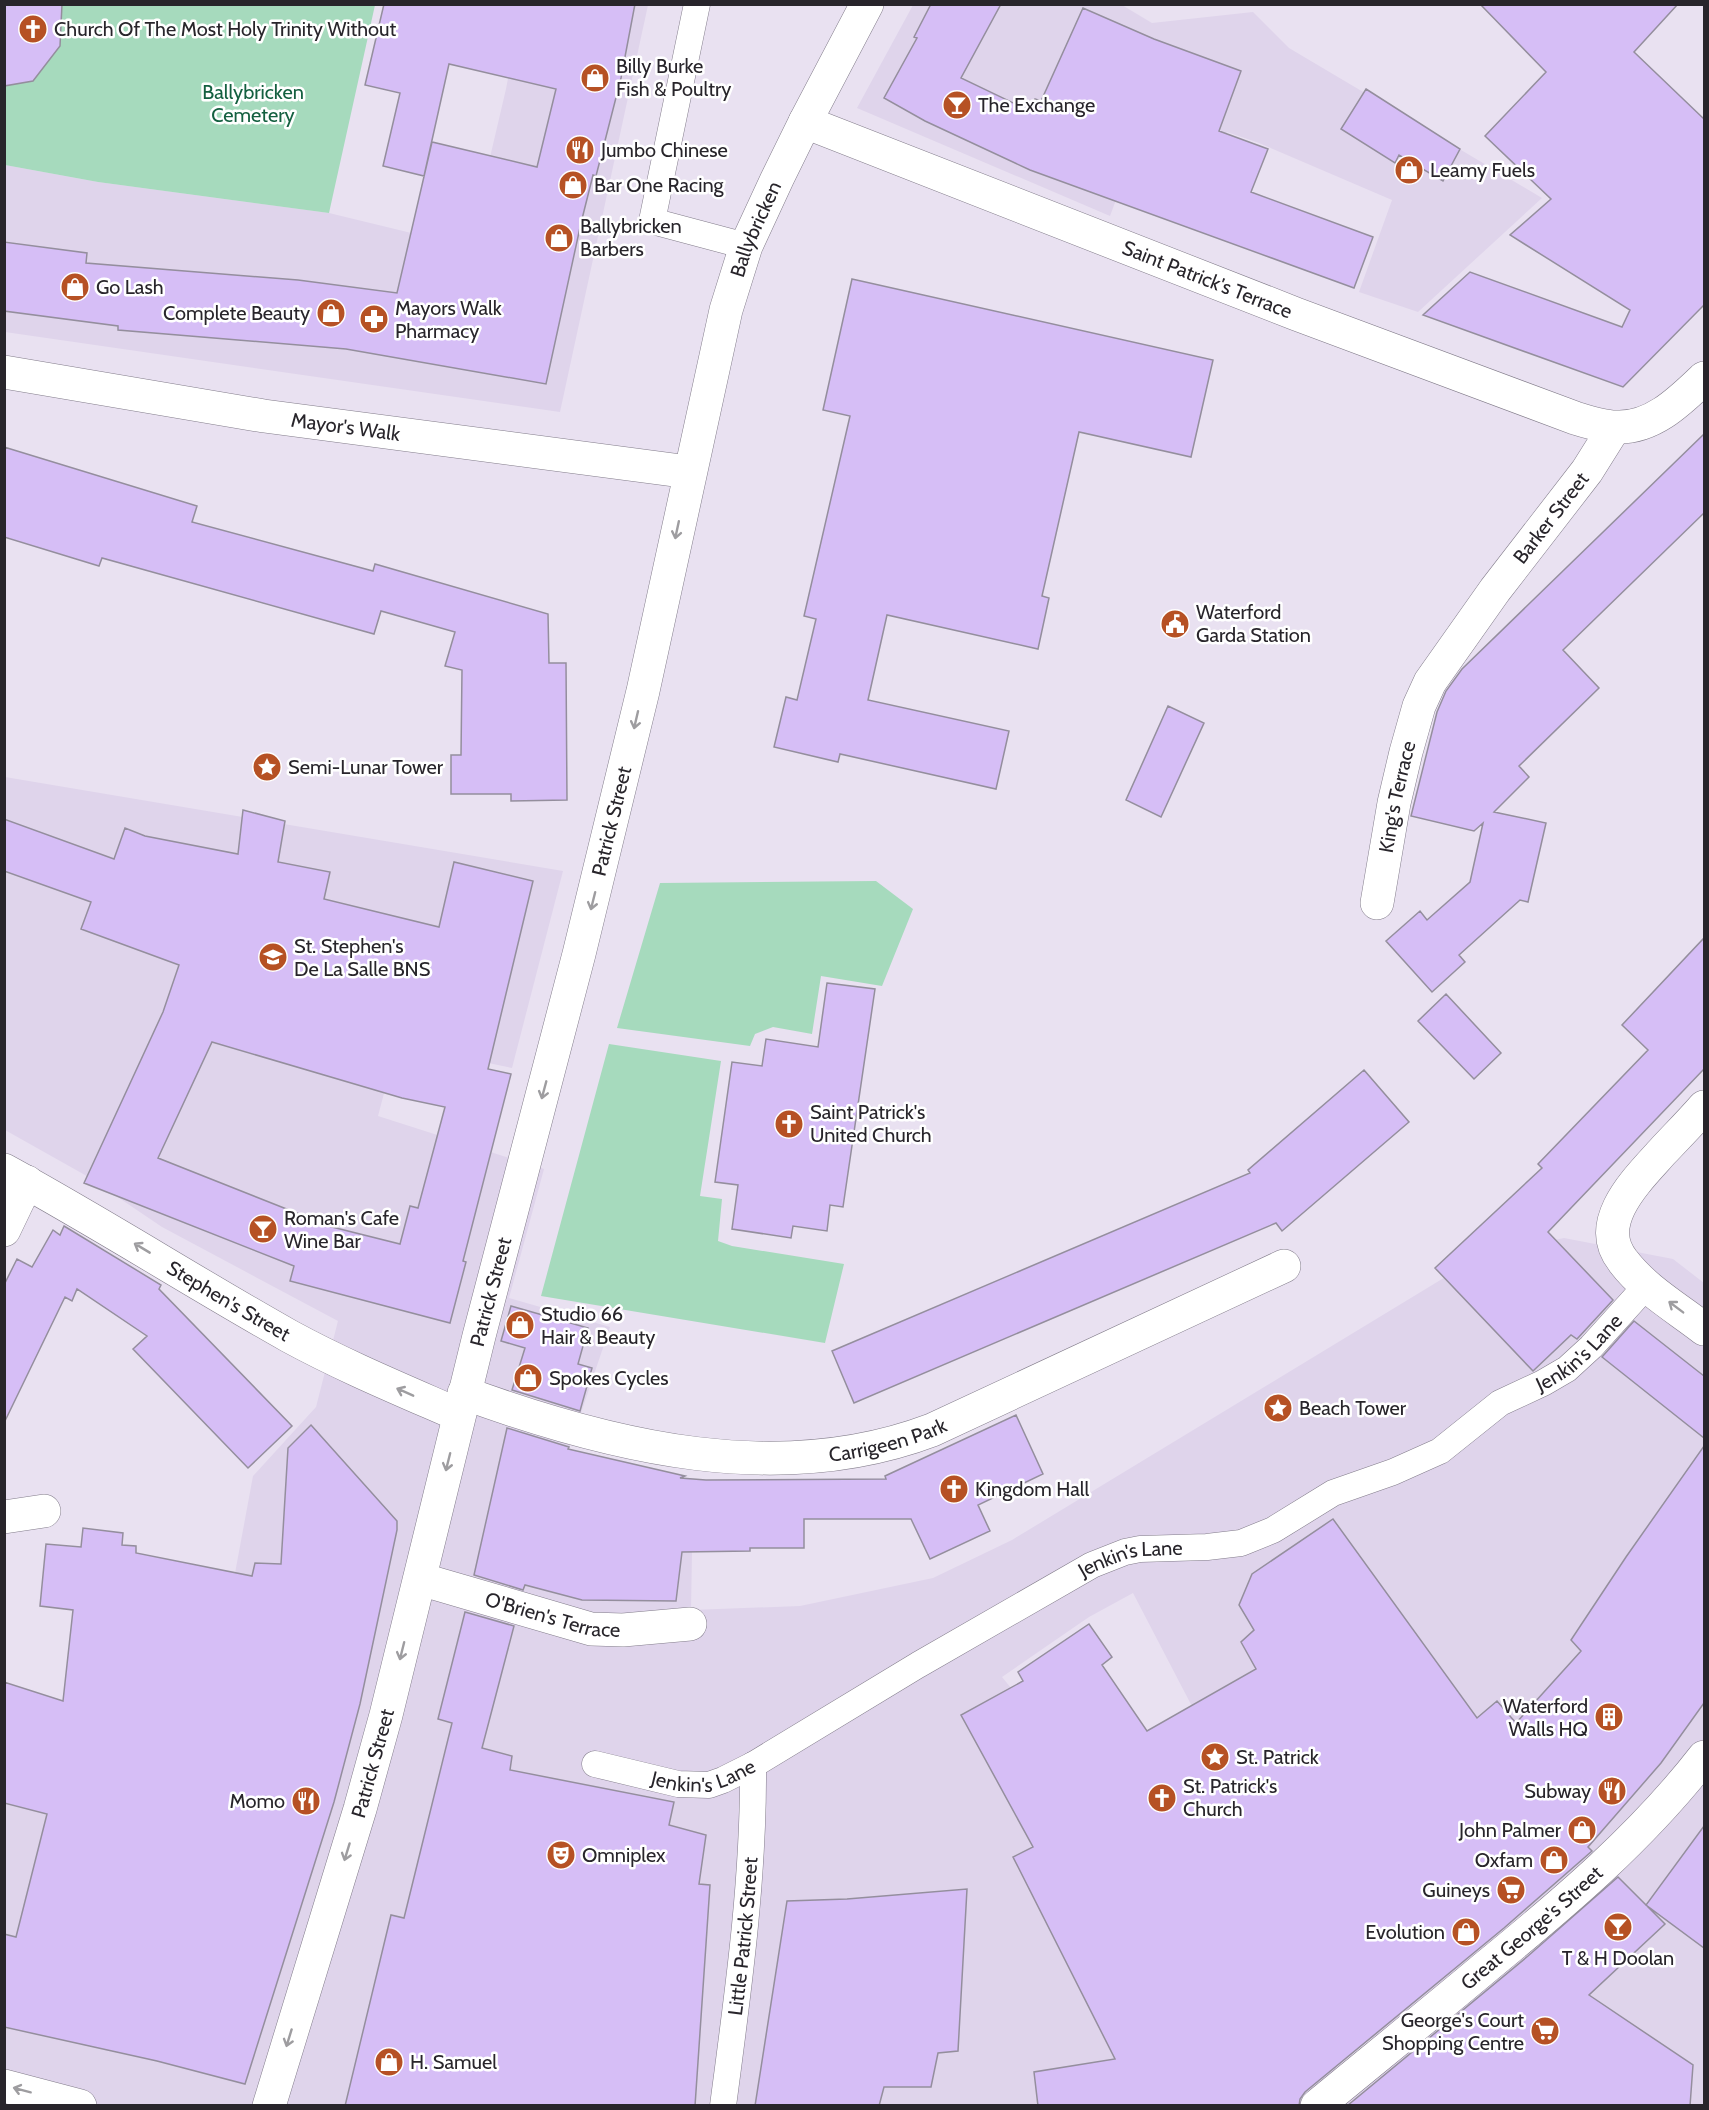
<svg xmlns="http://www.w3.org/2000/svg" width="1709" height="2110" font-family="Cabin,sans-serif">
  <style>
    .built { fill: #dfd4eb; fill-rule: evenodd }
    .green { fill: #a6dabd }
    .building { fill: #d6bef6; stroke: #948e9d; stroke-width: 1.5; fill-rule: evenodd }
    .lines { fill: none; stroke-linecap: round; stroke-linejoin: round }
    .lane-casing { stroke: #827c8a; stroke-width: 27 }
    .street-casing { stroke: #827c8a; stroke-width: 34 }
    .secondary-casing { stroke: #827c8a; stroke-width: 34 }
    .lane { stroke: #fff; stroke-width: 26 }
    .street { stroke: #fff; stroke-width: 33 }
    .secondary { stroke: #fff; stroke-width: 33 }
    .oneway { stroke: #9e9da0 }
    .labels { text-anchor: middle; dominant-baseline: central; stroke-width: 5; stroke-linejoin: round; paint-order: stroke }
    .poi-label { font-size: 20px; fill: #28252b; stroke: #fff; text-anchor: start }
    .park-label { font-size: 20px; fill: #146040; stroke: #fff }
    .street-label { font-size: 20px; fill: #28252b; stroke: #fff }
  </style>
  <rect width="100%" height="100%" fill="#e9e1f1"/>
  <path class="built" d="M522,5H648L560,412L5,332V165L98,182L329,213L469,247L506,89Z
    M913,5H1122L1152,23L1253,12L1289,48L1542,198L1418,312L1359,292L1392,200L1259,143L1227,132L1222,147L1146,119L1110,216L857,108Z
    M5,777L563,871L512,1068L397,1044L378,1116L544,1169L509,1298L610,1327L548,1511L692,1552L691,1610L800,1606L933,1578L1012,1540L1480,1256L1564,1238L1673,1259L1704,1283V2105H5L4,1760L188,1827L253,1476L316,1407L338,1321L162,1227L85,1175L5,1130ZM1133,1593L1285,1885L1330,1977L1376,2044L1340,2073L1296,2008L1096,1792L1002,1677L1089,1617Z"/>
  <path class="green" d="M4,5H375L329,213L98,182L5,165Z
    M876,881L913,909L882,986L821,976L812,1034L773,1027L755,1034L750,1046L617,1028L660,883Z
    M609,1044L721,1061L700,1196L722,1199L718,1241L732,1246L844,1264L825,1343L541,1296Z"/>
  <path class="building" d="M4,4H62L60,46L33,81L4,86Z
    M384,4H635L621,78L596,176L593,175L581,223L546,384L346,349L118,330V326L4,311V242L87,253L86,263L298,280L397,293L432,142L537,167L556,89L449,64L424,176L383,166L400,93L365,85Z
    M931,4H1001L961,78L1030,111L1035,99L1041,101L1083,8L1154,39L1241,71L1219,131L1268,149L1251,192L1373,237L1354,288L1030,170L925,121L884,98L917,38L914,37Z
    M1480,4H1678L1634,52L1704,119V305L1623,387L1423,315L1470,272L1622,327L1630,310L1510,235L1551,199L1485,136L1546,72Z
    M1366,89L1460,149L1443,181L1399,155L1395,163L1341,129Z
    M852,279L1213,360L1191,457L1079,432L1042,596L1049,598L1038,649L887,615L868,700L1009,731L996,789L840,754L838,762L774,747L786,697L797,700L816,619L804,616L850,416L823,410Z
    M1704,434V513L1563,650L1599,688L1519,766L1529,777L1494,812L1546,823L1528,902L1520,900L1459,955L1465,962L1432,992L1386,941L1420,911L1427,920L1470,882L1483,823L1474,831L1411,816L1437,712L1446,691L1462,669Z
    M4,447L197,506L192,522L373,571L375,564L548,614L549,663H566L567,800L511,801V794H451V755H461L462,670L445,666L455,632L381,611L374,634L102,558L99,566L4,537Z
    M1168,706L1204,723L1161,817L1126,800Z
    M243,810L285,821L278,862L330,872L324,899L439,927L454,862L533,881L488,1069L511,1074L463,1261L466,1262L450,1323L290,1281L294,1266L84,1183L163,1012L179,965L81,929L91,902L4,871V819L114,859L125,828L145,836L238,854ZM212,1042L402,1098L445,1107L418,1208L410,1206L400,1244L332,1227L158,1158Z
    M1704,938V1069L1548,1232L1613,1300L1577,1339L1571,1335L1533,1371L1435,1268L1542,1168L1538,1164L1648,1050L1622,1025Z
    M827,983L875,989L843,1207L830,1205L827,1231L793,1226L791,1238L732,1229L738,1185L715,1182L732,1062L762,1066L766,1039L818,1047Z
    M1446,994L1501,1053L1474,1079L1418,1021Z
    M1364,1070L1409,1122L1282,1231L1276,1223L854,1403L832,1351L1250,1173L1248,1170Z
    M64,1226L161,1285L159,1289L292,1426L248,1468L133,1349L147,1336L77,1289L72,1301L65,1297L4,1423V1285L17,1259L32,1267L53,1230L60,1235Z
    M511,1306L588,1328L578,1364L592,1368L580,1411L512,1390L525,1348L501,1341Z
    M1634,1321L1704,1376V1438L1602,1357Z
    M1016,1415L1043,1474L978,1505L990,1531L930,1559L911,1519H804V1548H750V1551L682,1552L676,1601L582,1600L525,1585L523,1590L474,1575L507,1428L569,1447L568,1449L685,1476L680,1478L706,1480L886,1479L885,1476Z
    M311,1425L397,1521V1530L360,1704L334,1802L245,2084L157,2061L4,2027V1934L16,1937L47,1814L4,1803V1682L63,1701L73,1610L40,1606L46,1544L81,1547L83,1528L123,1533L122,1545L136,1546V1553L252,1576L255,1563L281,1564L288,1448Z
    M1704,1446V1703L1661,1763L1588,1847L1592,1851L1504,1928L1305,2092L1300,2099L1299,2106H1038L1034,2072L1115,2059L1013,1857L1033,1847L961,1715L1023,1681L1018,1672L1089,1624L1112,1657L1102,1665L1147,1731L1256,1669L1241,1642L1254,1630L1239,1605L1252,1574L1333,1519L1477,1718L1497,1701L1516,1723L1581,1651L1571,1640L1626,1557Z
    M465,1612L514,1626L482,1748L512,1756L510,1770L674,1802L669,1825L706,1835L699,1884L710,1885L695,2106H345L391,1915L404,1918L452,1723L438,1719Z
    M1704,1826V1948L1646,1905Z
    M1618,1877L1665,1924L1589,1995L1693,2065L1690,2106H1347L1528,1956Z
    M967,1889L958,2051L938,2053L931,2087H884L879,2106H755L787,1901L847,1899Z"/>
  <g class="lines">
    <g class="lane-casing">
      <g id="lane">
        <path d="M697,4L652,221L746,246"/>
        <path id="s1" d="M595,1764L678,1784L709,1785L723,1780L753,1765L918,1665L1092,1565L1125,1552L1140,1549L1207,1547L1241,1543L1273,1530L1333,1493L1393,1472L1440,1451L1500,1403L1543,1383L1567,1369L1591,1347L1647,1285"/>
        <path id="s2" d="M723,2106C738,1992 754,1879 753,1765"/>
      </g>
    </g>
    <g class="street-casing">
      <g id="street">
        <path id="s3" d="M1377,903L1394,803L1406,752L1419,706L1430,682L1495,590L1587,471L1614,428"/>
        <path d="M1704,1107C1691,1122 1677,1136 1663,1151C1638,1179 1592,1222 1623,1261C1644,1289 1677,1308 1704,1329"/>
        <path id="s4" d="M464,1393C612,1447 779,1488 932,1430L1284,1266"/>
        <path d="M4,1517L44,1511"/>
        <path id="s5" d="M420,1579L591,1629L623,1630L690,1624"/>
        <path d="M4,2086L80,2106"/>
        <path id="s6" d="M1317,2106C1374,2059 1431,2013 1487,1966C1565,1902 1642,1837 1704,1757"/>
      </g>
    </g>
    <g class="secondary-casing">
      <g id="secondary">
        <path id="s7" d="M805,122L1296,314L1575,418C1588,422 1603,427 1616,427C1652,429 1680,401 1704,378"/>
        <path id="s8" d="M4,372L264,416L689,472"/>
        <path id="s9" d="M4,1170C101,1223 193,1282 289,1336C344,1366 402,1390 459,1415"/>
        <path d="M4,1230L27,1182"/>
        <path id="s10" d="M269,2106L360,1809L386,1715L479,1336L579,954L643,691L726,310L746,246L777,179L805,122L867,4"/>
      </g>
    </g>
    <use href="#lane" class="lane"/>
    <use href="#street" class="street"/>
    <use href="#secondary" class="secondary"/>
  </g>
  <defs><path id="oneway-shaft" d="M-6 0H5M1.5-3L5.5 0L1.5 3" fill="none" stroke-width="1.6" stroke-linecap="round" stroke-linejoin="round" transform="scale(1.5)"/></defs>
  <g class="oneway">
    <use href="#oneway-shaft" transform="translate(677 530) rotate(102)"/>
    <use href="#oneway-shaft" transform="translate(636 720) rotate(103)"/>
    <use href="#oneway-shaft" transform="translate(593 901) rotate(104)"/>
    <use href="#oneway-shaft" transform="translate(544 1090) rotate(105)"/>
    <use href="#oneway-shaft" transform="translate(142 1248) rotate(-149)"/>
    <use href="#oneway-shaft" transform="translate(1676 1307) rotate(-143)"/>
    <use href="#oneway-shaft" transform="translate(405 1392) rotate(-156)"/>
    <use href="#oneway-shaft" transform="translate(448 1462) rotate(104)"/>
    <use href="#oneway-shaft" transform="translate(402 1651) rotate(104)"/>
    <use href="#oneway-shaft" transform="translate(347 1852) rotate(107)"/>
    <use href="#oneway-shaft" transform="translate(289 2038) rotate(107)"/>
    <use href="#oneway-shaft" transform="translate(22 2090) rotate(-165)"/>
  </g>
  <defs>
    <g id="church-disc" transform="scale(1.5)"><circle r="9.5" fill="#b65124" stroke="#fff"/><path d="M-1.2-6h2.4v3.5h3.3v2.4h-3.3V6h-2.4V-.1h-3.3v-2.4h3.3Z" fill="#fff"/></g>
    <g id="shop-disc" transform="scale(1.5)"><circle r="9.5" fill="#b65124" stroke="#fff"/><path d="M-5-2.5h2.3a2.7 3.5 0 0 1 5.4 0H5L5.5 6h-11ZM-1.5-2.5h3a1.5 2.3 0 0 0-3 0Z" fill="#fff"/></g>
    <g id="bar-disc" transform="scale(1.5)"><circle r="9.5" fill="#b65124" stroke="#fff"/><path d="M-6-5H6L.8 .8V4.5H3.5V6h-7V4.5H-.8V.8Z" fill="#fff"/></g>
    <g id="restaurant-disc" transform="scale(1.5)"><circle r="9.5" fill="#b65124" stroke="#fff"/><path d="M-5-6h1v4h1v-4h1v4h1v-4h1v5L-1.5 .5V6h-2V.5L-5-1ZM5-6V6H3V1.5H1.5Q1.5-4 5-6Z" fill="#fff"/></g>
    <g id="pharmacy-disc" transform="scale(1.5)"><circle r="9.5" fill="#b65124" stroke="#fff"/><path d="M-2-6h4v4h4v4h-4v4h-4v-4h-4v-4h4Z" fill="#fff"/></g>
    <g id="civic-disc" transform="scale(1.5)"><circle r="9.5" fill="#b65124" stroke="#fff"/><path d="M-.6-6.5H3V-4.5H.6V-3L4-1V1h2V6H-6V1h2V-1L-.6-3ZM-1.2 2.5V6h2.4V2.5Z" fill="#fff"/></g>
    <g id="sight-disc" transform="scale(1.5)"><circle r="9.5" fill="#b65124" stroke="#fff"/><path d="M0-6L1.8-2.2L6-1.7L2.9 1.2L3.7 5.4L0 3.3L-3.7 5.4L-2.9 1.2L-6-1.7L-1.8-2.2Z" fill="#fff"/></g>
    <g id="school-disc" transform="scale(1.5)"><circle r="9.5" fill="#b65124" stroke="#fff"/><path d="M0-5L7-2L0 1L-7-2ZM-4 1L0 2.5L4 1V4Q0 6-4 4Z" fill="#fff"/></g>
    <g id="building-disc" transform="scale(1.5)"><circle r="9.5" fill="#b65124" stroke="#fff"/><path d="M-4-6H4V6H1V3H-1V6H-4ZM-2.5-4.3h1.7v1.8h-1.7ZM.8-4.3h1.7v1.8H.8ZM-2.5-1h1.7V.8h-1.7ZM.8-1h1.7V.8H.8Z" fill="#fff"/></g>
    <g id="theatre-disc" transform="scale(1.5)"><circle r="9.5" fill="#b65124" stroke="#fff"/><path d="M-5-5.5Q0-4 5-5.5V0Q5 5 0 6Q-5 5-5 0ZM-3.3-2.5H-1v1.5H-3.3ZM1-2.5H3.3v1.5H1ZM-2.8 1Q0 5.5 2.8 1Z" fill="#fff"/></g>
    <g id="supermarket-disc" transform="scale(1.5)"><circle r="9.5" fill="#b65124" stroke="#fff"/><path d="M-6-5.5h2.5l.6 2H6L4.5 2H-2.5L-4.4-4H-6ZM-1.5 3.2a1.3 1.3 0 1 0 .1 0ZM3 3.2a1.3 1.3 0 1 0 .1 0Z" fill="#fff"/></g>
  </defs>
  <g fill-rule="evenodd">
    <use href="#church-disc" x="33" y="29"/>
    <use href="#shop-disc" x="595" y="78"/>
    <use href="#bar-disc" x="957" y="105"/>
    <use href="#restaurant-disc" x="580" y="150"/>
    <use href="#shop-disc" x="1409" y="170"/>
    <use href="#shop-disc" x="573" y="185"/>
    <use href="#shop-disc" x="559" y="238"/>
    <use href="#shop-disc" x="75" y="287"/>
    <use href="#shop-disc" x="331" y="313"/>
    <use href="#pharmacy-disc" x="374" y="319"/>
    <use href="#civic-disc" x="1175" y="624"/>
    <use href="#sight-disc" x="267" y="767"/>
    <use href="#school-disc" x="273" y="957"/>
    <use href="#church-disc" x="789" y="1124"/>
    <use href="#bar-disc" x="263" y="1229"/>
    <use href="#shop-disc" x="520" y="1325"/>
    <use href="#shop-disc" x="528" y="1378"/>
    <use href="#sight-disc" x="1278" y="1408"/>
    <use href="#church-disc" x="954" y="1489"/>
    <use href="#building-disc" x="1609" y="1717"/>
    <use href="#sight-disc" x="1215" y="1757"/>
    <use href="#restaurant-disc" x="1612" y="1791"/>
    <use href="#church-disc" x="1162" y="1798"/>
    <use href="#restaurant-disc" x="306" y="1801"/>
    <use href="#shop-disc" x="1582" y="1830"/>
    <use href="#theatre-disc" x="561" y="1855"/>
    <use href="#shop-disc" x="1554" y="1860"/>
    <use href="#supermarket-disc" x="1511" y="1890"/>
    <use href="#bar-disc" x="1618" y="1927"/>
    <use href="#shop-disc" x="1466" y="1932"/>
    <use href="#supermarket-disc" x="1545" y="2031"/>
    <use href="#shop-disc" x="389" y="2062"/>
  </g>
  <g class="labels">
    <g class="poi-label">
      <text x="54" y="29">Church Of The Most Holy Trinity Without</text>
      <text x="616" y="66">Billy Burke<tspan x="616" dy="23">Fish &amp; Poultry</tspan></text>
      <text x="978" y="105">The Exchange</text>
      <text x="601" y="150">Jumbo Chinese</text>
      <text x="1430" y="170">Leamy Fuels</text>
      <text x="594" y="185">Bar One Racing</text>
      <text x="580" y="226">Ballybricken<tspan x="580" dy="23">Barbers</tspan></text>
      <text x="96" y="287">Go Lash</text>
      <text x="395" y="308">Mayors Walk<tspan x="395" dy="23">Pharmacy</tspan></text>
      <text x="310" y="313" text-anchor="end">Complete Beauty</text>
      <text x="1196" y="612">Waterford<tspan x="1196" dy="23">Garda Station</tspan></text>
      <text x="288" y="767">Semi-Lunar Tower</text>
      <text x="294" y="946">St. Stephen's<tspan x="294" dy="23">De La Salle BNS</tspan></text>
      <text x="810" y="1112">Saint Patrick's<tspan x="810" dy="23">United Church</tspan></text>
      <text x="284" y="1218">Roman's Cafe<tspan x="284" dy="23">Wine Bar</tspan></text>
      <text x="541" y="1314">Studio 66<tspan x="541" dy="23">Hair &amp; Beauty</tspan></text>
      <text x="549" y="1378">Spokes Cycles</text>
      <text x="1299" y="1408">Beach Tower</text>
      <text x="975" y="1489">Kingdom Hall</text>
      <text x="1588" y="1706" text-anchor="end">Waterford<tspan x="1588" dy="23">Walls HQ</tspan></text>
      <text x="1236" y="1757">St. Patrick</text>
      <text x="1183" y="1786">St. Patrick's<tspan x="1183" dy="23">Church</tspan></text>
      <text x="1591" y="1791" text-anchor="end">Subway</text>
      <text x="285" y="1801" text-anchor="end">Momo</text>
      <text x="1561" y="1830" text-anchor="end">John Palmer</text>
      <text x="582" y="1855">Omniplex</text>
      <text x="1533" y="1860" text-anchor="end">Oxfam</text>
      <text x="1490" y="1890" text-anchor="end">Guineys</text>
      <text x="1445" y="1932" text-anchor="end">Evolution</text>
      <text x="1618" y="1958" text-anchor="middle">T &amp; H Doolan</text>
      <text x="1524" y="2020" text-anchor="end">George's Court<tspan x="1524" dy="23">Shopping Centre</tspan></text>
      <text x="410" y="2062">H. Samuel</text>
    </g>
    <g class="park-label">
      <text x="253" y="92">Ballybricken<tspan x="253" dy="23">Cemetery</tspan></text>
    </g>
    <g class="street-label">
      <text stroke="none"><textPath href="#s10" startOffset="1940">Ballybricken</textPath></text>
      <text stroke="none"><textPath href="#s7" startOffset="432">Saint Patrick's Terrace</textPath></text>
      <text stroke="none"><textPath href="#s8" startOffset="346">Mayor's Walk</textPath></text>
      <text stroke="none"><textPath href="#s3" startOffset="432">Barker Street</textPath></text>
      <text stroke="none"><textPath href="#s3" startOffset="108">King's Terrace</textPath></text>
      <text stroke="none"><textPath href="#s10" startOffset="1330">Patrick Street</textPath></text>
      <text stroke="none"><textPath href="#s10" startOffset="844">Patrick Street</textPath></text>
      <text stroke="none"><textPath href="#s9" startOffset="260">Stephen's Street</textPath></text>
      <text stroke="none"><textPath href="#s1" startOffset="1102">Jenkin's Lane</textPath></text>
      <text stroke="none"><textPath href="#s4" startOffset="434">Carrigeen Park</textPath></text>
      <text stroke="none"><textPath href="#s1" startOffset="598">Jenkin's Lane</textPath></text>
      <text stroke="none"><textPath href="#s5" startOffset="138">O'Brien's Terrace</textPath></text>
      <text stroke="none"><textPath href="#s10" startOffset="358">Patrick Street</textPath></text>
      <text stroke="none"><textPath href="#s1" startOffset="112">Jenkin's Lane</textPath></text>
      <text stroke="none"><textPath href="#s6" startOffset="279">Great George's Street</textPath></text>
      <text stroke="none"><textPath href="#s2" startOffset="171">Little Patrick Street</textPath></text>
    </g>
  </g>
  <rect width="1709" height="2110" fill="none" stroke="#28252b" stroke-width="12"/>
</svg>
